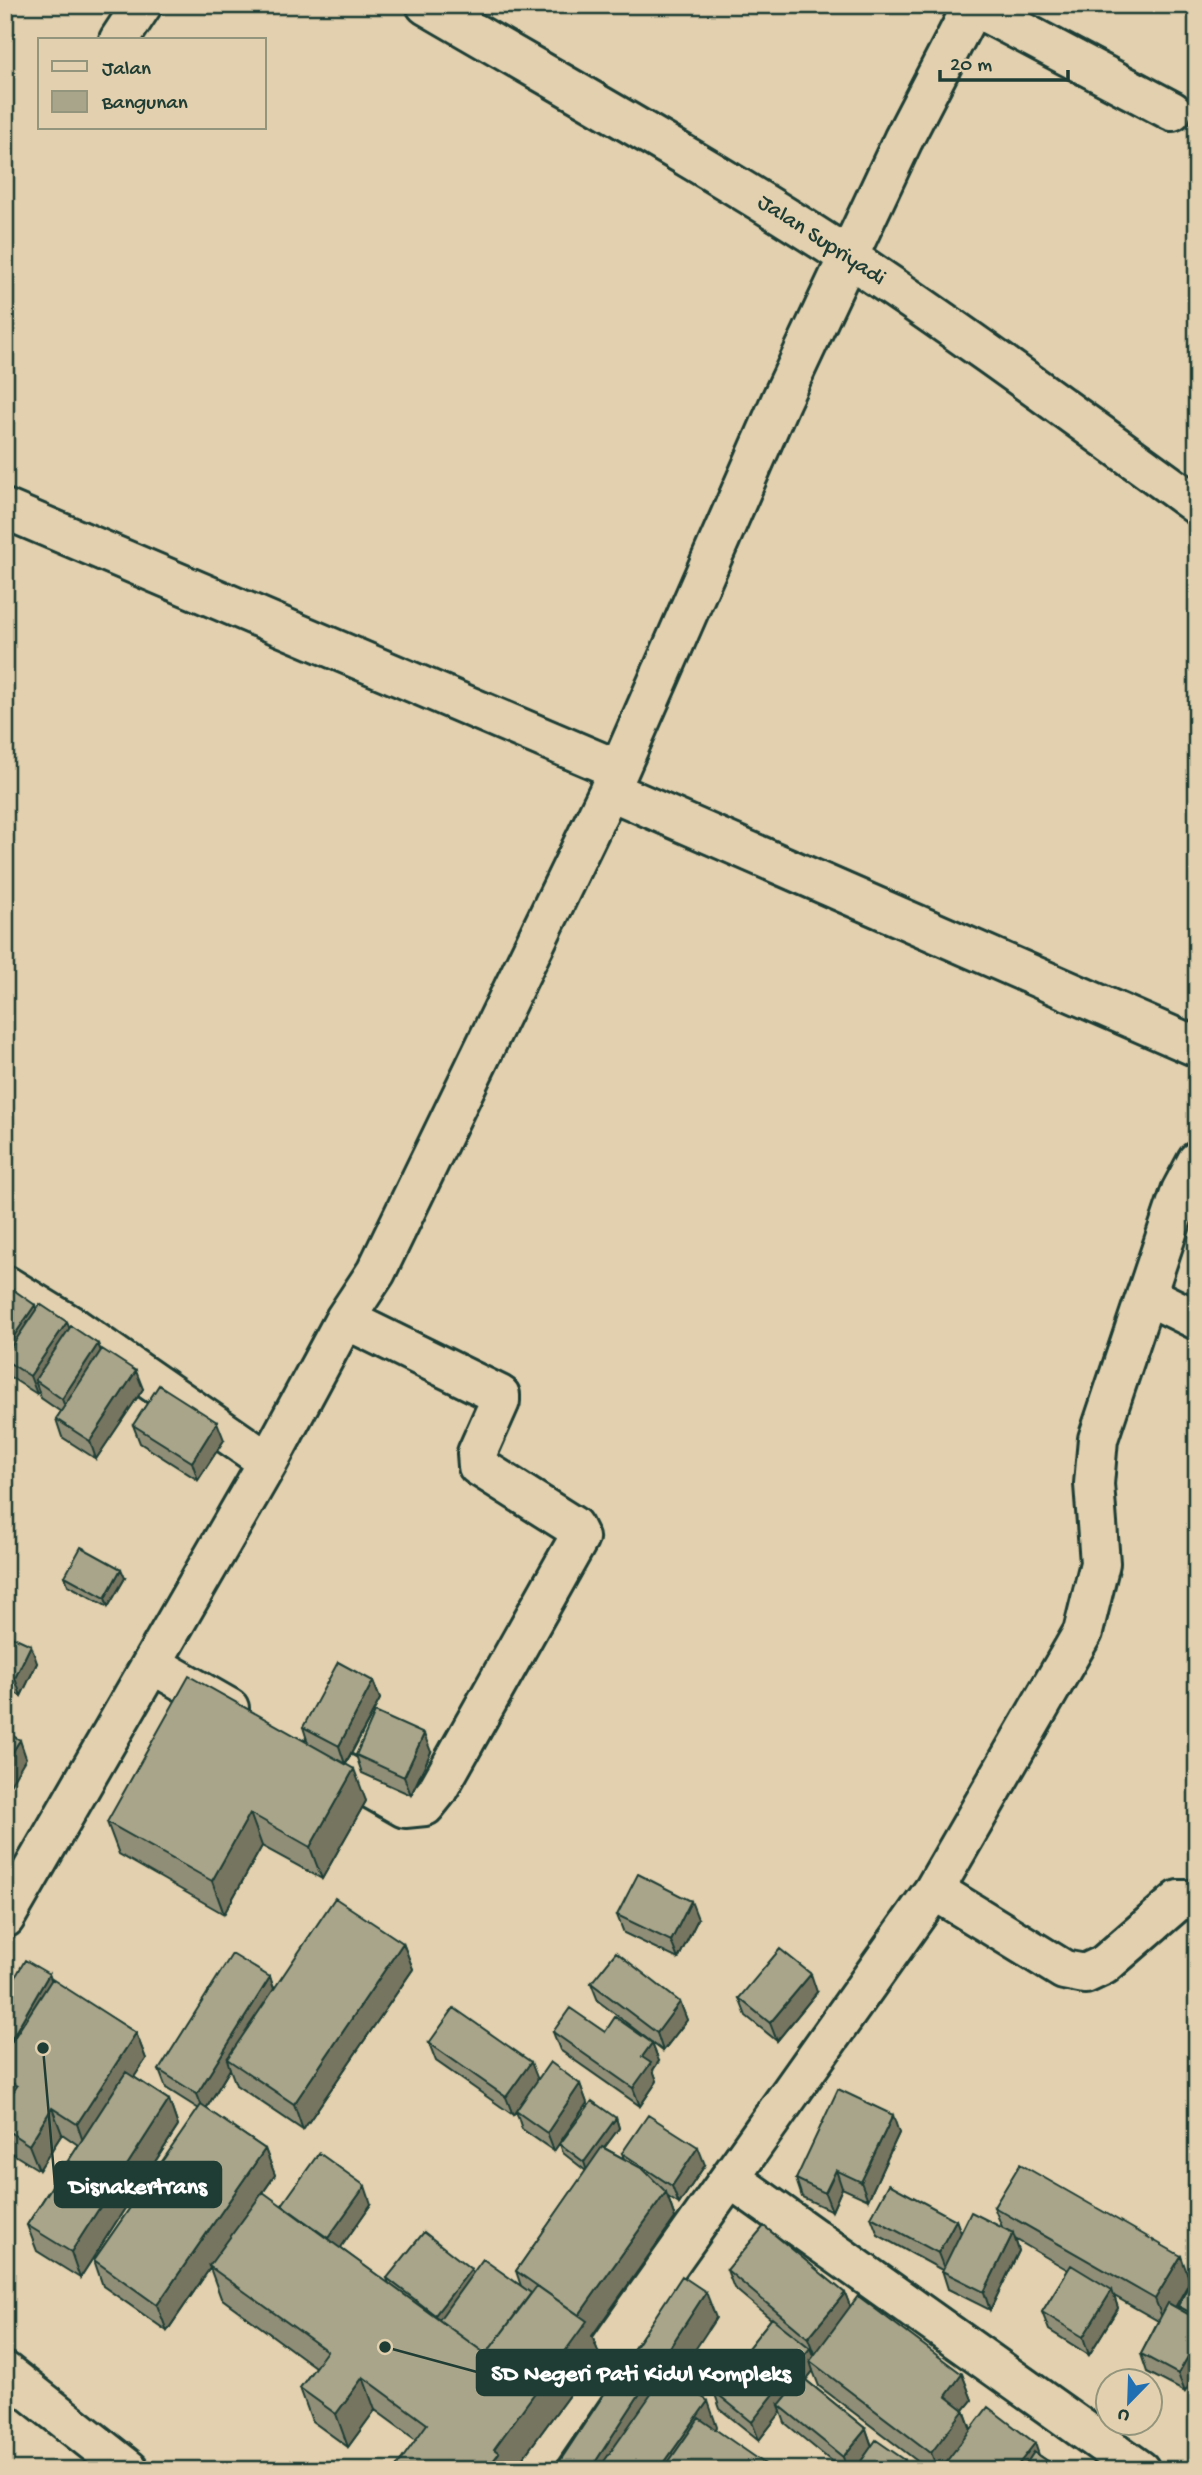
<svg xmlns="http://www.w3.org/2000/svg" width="1202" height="2475" font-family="'Gochi Hand',sans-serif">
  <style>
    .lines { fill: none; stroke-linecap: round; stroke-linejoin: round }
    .minor-casing { stroke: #1f3d34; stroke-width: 44 }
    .major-casing { stroke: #1f3d34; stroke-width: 44 }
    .minor { stroke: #e2d0ae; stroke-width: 38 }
    .major { stroke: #e2d0ae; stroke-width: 38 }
    .wall { fill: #918e77; stroke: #1f3d34; stroke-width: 2 }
    .shaded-wall { fill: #767461; stroke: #1f3d34; stroke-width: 2 }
    .building { fill: #a9a58a; stroke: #1f3d34; stroke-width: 2 }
    .labels { text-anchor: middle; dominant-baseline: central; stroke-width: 6; stroke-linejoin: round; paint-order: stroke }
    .street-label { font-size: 23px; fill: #1f3d34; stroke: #e2d0ae }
    .leader { fill: none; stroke: #1f3d34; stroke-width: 2.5 }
    .callout-dot { fill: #1f3d34; stroke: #e2d0ae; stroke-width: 2.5 }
    .callout { fill: #1f3d34; stroke: #1f3d34; stroke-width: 2.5 }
    .callout-label { font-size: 24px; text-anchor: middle; font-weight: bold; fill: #fff }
  </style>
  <rect width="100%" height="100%" fill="#e2d0ae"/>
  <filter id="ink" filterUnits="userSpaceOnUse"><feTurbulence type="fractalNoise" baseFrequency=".0143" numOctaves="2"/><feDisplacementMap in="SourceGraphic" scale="14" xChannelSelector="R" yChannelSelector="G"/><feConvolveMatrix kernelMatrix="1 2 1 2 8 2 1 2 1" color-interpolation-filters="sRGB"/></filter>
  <g filter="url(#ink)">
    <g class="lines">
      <g class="minor-casing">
        <path id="minor" d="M426,5C568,88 711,167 848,257C967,336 1081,421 1197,505
          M973,6L1172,111
          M119,40L142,5
          M5,509L619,770
          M609,790L1197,1047
          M5,1285L75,1328L268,1462
          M1146,1295L1197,1320
          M152,1664L229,1708
          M315,1757L405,1808L425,1806L437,1791L579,1538L573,1526L478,1466L477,1453L500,1401V1395L345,1319
          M934,1890L1064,1970L1085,1974L1104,1965L1179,1900H1197
          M5,1918L268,1462L345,1319L376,1272L619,770L781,400L903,140L973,5
          M730,2178L1140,2470
          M527,2470L618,2336L934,1890L1083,1632L1100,1563L1094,1484L1098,1439L1181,1191L1197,1161"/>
      </g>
      <g class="major-casing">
        <path id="major" d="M5,2372L129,2470"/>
      </g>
      <use href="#minor" class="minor"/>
      <use href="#major" class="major"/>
    </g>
    <path class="wall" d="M5,1289L35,1305L36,1309L98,1344L101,1351L143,1389L96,1459L62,1437L56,1419L61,1412L41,1398L39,1392L37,1394L10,1377L9,1372L5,1377Z
      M133,1425L224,1440L198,1480L140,1443Z
      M65,1576L125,1578L108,1607L68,1585Z
      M5,1633L37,1663L21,1696L5,1688Z
      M373,1681L380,1699L346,1764L366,1801L322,1879L262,1846L224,1914L119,1854L107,1822L308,1743L303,1727Z
      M431,1752L411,1795L362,1773L356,1755Z
      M617,1915L698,1919L678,1959L624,1933Z
      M403,1943L413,1969L303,2130L236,2085L230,2069L206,2109L265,2149L275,2175L259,2198L283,2206L371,2204L340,2248L389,2284L387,2278L471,2269L473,2273L521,2286L516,2271L586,2171L563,2153L560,2144L616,2118L619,2128L604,2148L624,2159L622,2153L705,2165L679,2204L668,2197L675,2218L592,2336L599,2354L514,2470H394L416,2440L375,2410L348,2447L312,2421L300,2388L315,2367L221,2298L210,2268L167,2331L103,2286L94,2260L199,2109L166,2088L159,2070L270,1977L274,1989Z
      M49,1974L51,1980L136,2033L146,2059L134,2077L169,2100L178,2126L80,2278L37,2251L27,2225L78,2145L62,2134L39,2170L5,2149V2129L8,2100L5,2098V2078Z
      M591,1983L680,2002L687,2020L663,2051L598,2001Z
      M817,1992L777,2041L746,2016L739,1998Z
      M553,2032H605L659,2061L653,2070L657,2081L640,2106L560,2050Z
      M429,2043L538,2079L580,2084L587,2103L554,2151L522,2129L516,2111L513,2115L436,2061Z
      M899,2133L868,2200L842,2188L832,2211L802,2197L796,2179Z
      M994,2207L1190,2281L1175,2307L1179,2309L1178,2306L1197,2282V2371L1185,2392L1147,2372L1141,2354L1158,2321L1114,2296L1118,2308L1089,2355L1049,2330L1042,2312L1068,2270L1015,2239L1019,2251L990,2310L948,2289L942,2270L878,2235L871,2217L956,2220L961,2233L1002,2227Z
      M727,2270L845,2293L850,2307L962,2374L972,2400L964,2410L971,2429L1039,2455L1061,2470H929L819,2386L813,2371L806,2380L866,2429L872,2446L854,2470H842L785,2423L781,2412L759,2440L720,2409L714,2391L771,2319L734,2288Z"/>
    <path class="shaded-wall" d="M35,1305L41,1323L5,1360V1349Z
      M67,1322L74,1340L35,1380L39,1392L37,1394L30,1376Z
      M98,1344L105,1362L69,1417L62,1399Z
      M5,1364L9,1372L5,1377Z
      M136,1371L143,1389L96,1459L90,1441Z
      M217,1422L224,1440L198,1480L192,1462Z
      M121,1569L125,1578L108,1607L105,1598Z
      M31,1645L37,1663L21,1696L15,1678Z
      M373,1681L380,1699L345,1764L339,1746Z
      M424,1734L431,1752L411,1795L404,1777Z
      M20,1740L26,1758L5,1793V1764Z
      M354,1769L366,1801L322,1879L310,1847Z
      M250,1813L262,1846L224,1914L212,1881Z
      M691,1901L698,1919L678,1959L671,1941Z
      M403,1943L413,1969L303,2130L294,2104Z
      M49,1974L56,1992L5,2060V2050Z
      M811,1974L817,1992L777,2041L770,2023Z
      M270,1977L276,1995L227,2059L230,2069L204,2112L197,2094Z
      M680,2002L687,2020L663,2051L657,2033Z
      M136,2033L146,2059L86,2150L77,2124Z
      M652,2043L659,2061L653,2070L657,2081L640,2106L633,2088L642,2057Z
      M531,2062L538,2080L513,2115L506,2097Z
      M580,2084L587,2103L554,2151L547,2133Z
      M169,2100L178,2126L80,2278L71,2252Z
      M52,2108L62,2134L39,2170L29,2145Z
      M893,2115L899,2133L868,2200L861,2182Z
      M616,2118L619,2128L587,2171L584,2162Z
      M698,2147L705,2165L679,2204L672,2186Z
      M265,2149L275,2175L211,2267L209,2266L210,2268L167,2331L157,2305Z
      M836,2170L842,2188L832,2211L825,2193Z
      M365,2186L371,2204L335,2256L328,2238Z
      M666,2192L675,2218L592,2336L599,2354L514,2470H486L494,2449L579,2315Z
      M956,2220L963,2238L945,2271L938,2253Z
      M1013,2233L1019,2251L990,2310L984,2292Z
      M1181,2256L1190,2281L1165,2325L1155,2299Z
      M471,2269L478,2288L440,2329L435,2315Z
      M1112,2290L1118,2308L1089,2355L1083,2337Z
      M706,2292L716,2318L616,2470H590Z
      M845,2293L852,2311L815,2356L808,2338Z
      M1197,2341V2371L1185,2392L1178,2374Z
      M810,2348L817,2366L810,2361L813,2371L783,2409L779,2405L781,2412L759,2440L752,2422Z
      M962,2374L972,2400L964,2410L973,2436L948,2470H938L931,2453L946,2396Z
      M363,2377L375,2410L348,2447L336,2414Z
      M708,2401L717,2427L687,2470H659Z
      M866,2429L872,2447L854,2470H847L843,2457Z
      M1035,2443L1041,2461L1035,2470H1014Z
      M905,2460L908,2470H898Z"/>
    <path class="building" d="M8,1286L35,1305L5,1349V1290Z
      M40,1304L67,1322L30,1376L5,1360V1356Z
      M71,1326L98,1344L62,1399L35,1380Z
      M102,1349L136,1371L90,1441L56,1419Z
      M159,1385L217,1422L192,1462L133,1425Z
      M81,1547L121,1569L105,1598L65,1576Z
      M5,1633L31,1645L15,1678L5,1673Z
      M338,1662L373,1681L339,1746L303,1727Z
      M189,1676L354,1769L310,1847L250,1813L212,1881L107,1822Z
      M375,1712L424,1734L404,1777L356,1755Z
      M5,1731L20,1740L5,1764Z
      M638,1874L691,1901L671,1941L617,1915Z
      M335,1898L403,1943L294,2104L227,2059Z
      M780,1949L811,1974L770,2023L739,1998Z
      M616,1952L680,2002L657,2033L591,1983Z
      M232,1954L270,1977L197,2094L159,2070Z
      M25,1960L49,1974L5,2050V1995Z
      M52,1979L136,2033L77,2124L52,2108L29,2145L5,2129V2105L17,2086L5,2078V2052Z
      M454,2008L531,2062L506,2097L429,2043Z
      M570,2008L605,2032L615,2017L652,2043L642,2057L651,2063L633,2088L553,2032Z
      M550,2062L580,2084L547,2133L516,2111Z
      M126,2072L169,2100L71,2252L27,2225Z
      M838,2089L893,2115L861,2182L836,2170L825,2193L796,2179Z
      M592,2101L616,2118L584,2162L560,2144Z
      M201,2105L265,2149L157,2305L94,2260Z
      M648,2115L698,2147L672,2186L622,2153Z
      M602,2147L643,2169L666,2192L579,2315L516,2271Z
      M319,2153L365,2186L328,2238L282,2205Z
      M1020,2164L1181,2256L1155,2299L994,2207Z
      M889,2184L956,2220L938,2253L871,2217Z
      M263,2192L486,2354L537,2286L587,2321L494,2449L499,2453L486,2470H394L427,2424L363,2377L336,2414L300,2388L327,2351L209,2266Z
      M971,2212L1013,2233L984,2292L942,2271Z
      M764,2226L845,2293L808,2338L727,2270Z
      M424,2232L471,2269L435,2315L387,2278Z
      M483,2259L531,2293L486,2354L439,2320Z
      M1071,2265L1112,2290L1083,2337L1042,2312Z
      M682,2276L706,2292L590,2470H554Z
      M1192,2279L1197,2282V2316L1178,2306Z
      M858,2296L962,2374L946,2396L964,2410L931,2453L810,2361Z
      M1168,2303L1197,2319V2341L1178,2374L1141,2354Z
      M772,2318L810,2348L752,2422L714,2391Z
      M666,2373L708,2401L659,2470H598Z
      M802,2377L866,2429L843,2457L779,2405Z
      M988,2407L1035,2443L1014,2470H940Z
      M699,2418L774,2470H663Z
      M876,2440L905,2460L898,2470H855Z
      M1034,2452L1061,2470H1022Z"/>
  </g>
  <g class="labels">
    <g class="street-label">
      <text transform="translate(821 241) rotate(33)">Jalan Supriyadi</text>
    </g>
  </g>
  <path class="leader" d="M43 2048L55 2185M385 2347L477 2372"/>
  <g class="callout-dot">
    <circle cx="43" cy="2048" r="7"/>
    <circle cx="385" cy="2347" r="7"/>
  </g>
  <g class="callout">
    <rect x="55" y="2162" width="166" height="45" rx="7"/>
    <rect x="477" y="2350" width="327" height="45" rx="7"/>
  </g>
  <g class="callout-label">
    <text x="138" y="2193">Disnakertrans</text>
    <text x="641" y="2380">SD Negeri Pati Kidul Kompleks</text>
  </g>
  <rect width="1202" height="2475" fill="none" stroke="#e2d0ae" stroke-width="28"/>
  <rect x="14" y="14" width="1174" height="2447" fill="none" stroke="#1f3d34" stroke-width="2.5" filter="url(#ink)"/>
  <rect x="38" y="38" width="228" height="91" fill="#e2d0ae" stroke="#94957d" stroke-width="2"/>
  <rect x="52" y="61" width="35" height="10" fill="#e2d0ae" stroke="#94957d" stroke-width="2"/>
  <text x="102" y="74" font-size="21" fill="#1f3d34">Jalan</text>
  <rect x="52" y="91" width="35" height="21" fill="#a9a58a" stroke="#94957d" stroke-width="2"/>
  <text x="102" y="108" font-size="21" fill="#1f3d34">Bangunan</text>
  <g transform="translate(1129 2402) rotate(203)"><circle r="33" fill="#e2d0ae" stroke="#94957d" stroke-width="2"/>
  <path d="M0-5L12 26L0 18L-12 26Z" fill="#1f6fb2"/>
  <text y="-10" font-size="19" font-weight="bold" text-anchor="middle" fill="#1f3d34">U</text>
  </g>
  <path d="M940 70v10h128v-10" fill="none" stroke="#1f3d34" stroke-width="3.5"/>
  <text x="950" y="70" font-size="21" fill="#1f3d34" stroke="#e2d0ae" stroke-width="5" paint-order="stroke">20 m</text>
</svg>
